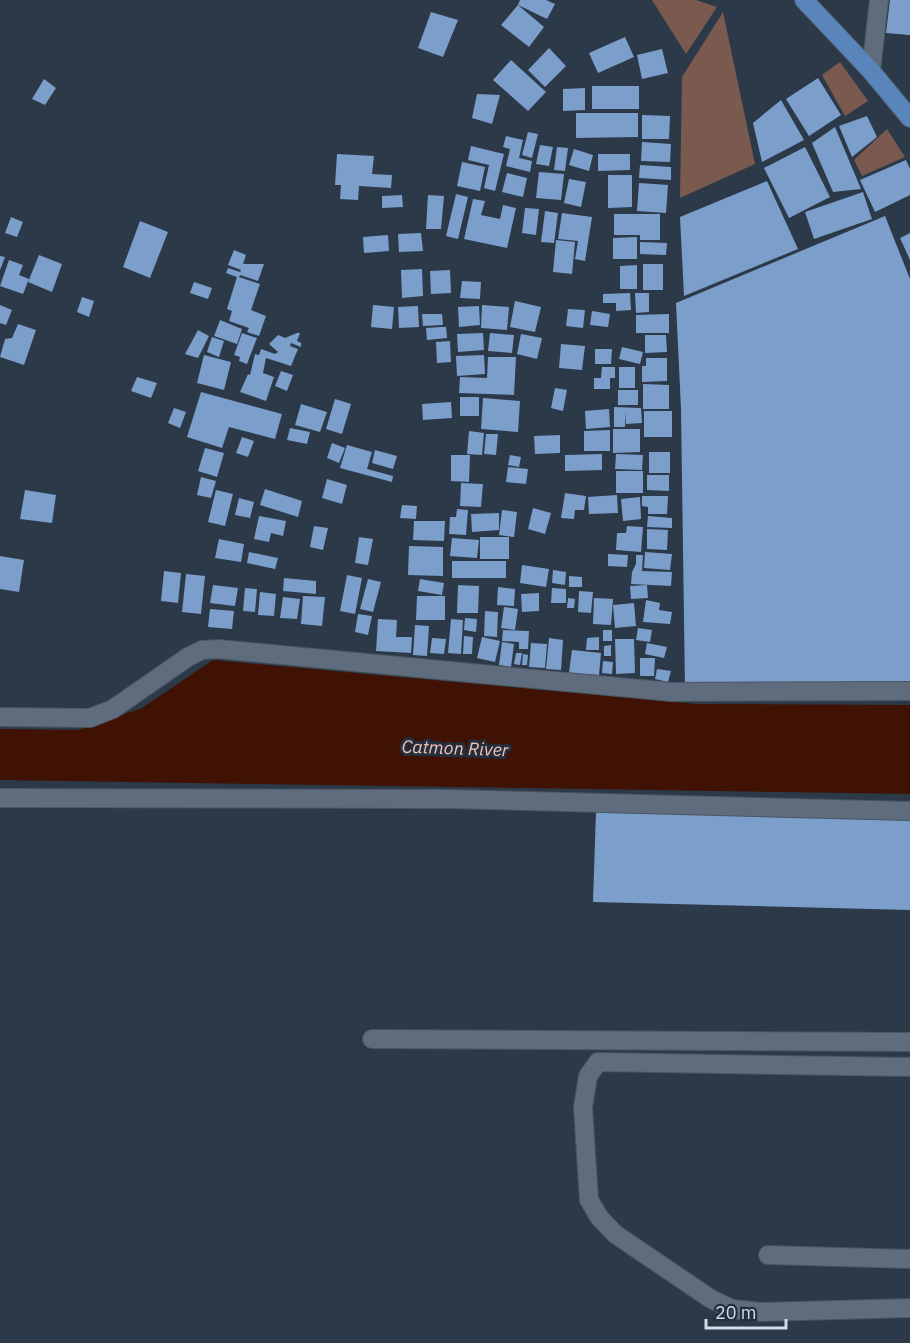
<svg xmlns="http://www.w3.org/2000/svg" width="910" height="1343" font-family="'IBM Plex Sans',sans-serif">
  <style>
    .green { fill: #7a594f }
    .water { fill: #401204 }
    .building { fill: #7b9ecb }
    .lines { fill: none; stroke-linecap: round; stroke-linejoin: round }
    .minor-casing { stroke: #4a5562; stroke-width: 20 }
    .major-casing { stroke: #4a5562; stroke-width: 20 }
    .minor { stroke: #5e6c7d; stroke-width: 18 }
    .major { stroke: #5985ba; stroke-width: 18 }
    .labels { text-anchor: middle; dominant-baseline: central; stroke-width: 6; stroke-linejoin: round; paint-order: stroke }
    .water-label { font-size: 18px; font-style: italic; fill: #f5c1b1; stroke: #232f3e }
  </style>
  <rect width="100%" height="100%" fill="#2c3948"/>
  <path class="green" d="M652,0H696L717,7L686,54Z
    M723,12L755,164L680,198L682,77Z
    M840,62L868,101L845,116L822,75Z
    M887,129L905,157L862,176L854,160Z"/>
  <path class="water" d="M213,660L697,704L910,705V794L0,780V729L79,730L142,708Z"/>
  <path class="building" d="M520,0H546L555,4L547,19L518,5Z
    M890,0H910V35L886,33Z
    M518,5L544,27L529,47L501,25Z
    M431,12L458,20L443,57L418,48Z
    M625,37L634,57L598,73L589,53Z
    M549,48L566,66L545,87L528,70Z
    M662,49L668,73L642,79L637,55Z
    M511,60L546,92L528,111L493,80Z
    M818,78L841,115L809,136L786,99Z
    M44,79L56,88L45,105L32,99Z
    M592,86H639V109H592Z
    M585,88V110L563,111V89Z
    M477,94L500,95L492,124L472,118Z
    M781,100L804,140L762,162L753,123Z
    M576,113H638V137L576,138Z
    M642,115L670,116L669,139H642Z
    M867,116L877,137L852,157L839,126Z
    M835,127L861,189L833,192L812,143Z
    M528,132L538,134L532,158L522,155Z
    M506,136L523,140L519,158L532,161L530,172L506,166L510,149L503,147Z
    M642,142L671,144L670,162L641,161Z
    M540,145L553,147L549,166L536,164Z
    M471,146L504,154L495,191L484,188L489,165L468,160Z
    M557,147L568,148L565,171L554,170Z
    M805,147L830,197L789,218L764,168Z
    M574,149L593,155L589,171L569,165Z
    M337,154L374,156L372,174L392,175L391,188L359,186L358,200L340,199L341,185H335Z
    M598,154H630V170L598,171Z
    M906,160L910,169V195L875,212L860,180Z
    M462,162L485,167L480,191L457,186Z
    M640,165L671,167V180L639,178Z
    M539,172L564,174L561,200L536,198Z
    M507,173L527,178L523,197L502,192Z
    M608,175H632V207L608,208Z
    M569,179L586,182L581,207L564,203Z
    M767,181L798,249L684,296L680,217Z
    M639,183L668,185L666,213L637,211Z
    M863,192L872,219L814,239L805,212Z
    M456,194L468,197L458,239L446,236Z
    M402,195L403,207L382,208V196Z
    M428,195L444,196L441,229H426Z
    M473,199L485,201L481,215L500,219L503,205L516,208L507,248L464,239Z
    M525,208L539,209L536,235L522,233Z
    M545,211L558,213L554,243L541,242Z
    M562,213L592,217L585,261L575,259L578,241L558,239Z
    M614,214H660V240H640V235H614Z
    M885,216L910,279V683L685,689L681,409L676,303Z
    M11,217L23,222L17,237L5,233Z
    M140,221L168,232L150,278L123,267Z
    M421,233L423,251L399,252L398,234Z
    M910,233V260L900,238Z
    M388,235L389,251L364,253L363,237Z
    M637,237V259H613V238Z
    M556,240L575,242L572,274L553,272Z
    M640,242L667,243L666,255L640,254Z
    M234,250L246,255L243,264H264L258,281L240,275L239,277L260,284L251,310L266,316L259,336L247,332L249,328L229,321L232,311L227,309L237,277L226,273L228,268L240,272L241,270L228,265Z
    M39,255L62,264L52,292L28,282Z
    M0,256L5,257L0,270Z
    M9,260L23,265L19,275L29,279L23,294L0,286Z
    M643,264H663V290H643Z
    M637,265V289H620V266Z
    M422,269L423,296L402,298L401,270Z
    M450,270L451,293L431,294L430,271Z
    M462,281L481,282L480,299L460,298Z
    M194,282L212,288L208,299L190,293Z
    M630,293L631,310L616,311V303H603V294Z
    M635,293H649V312L636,313Z
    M82,297L94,301L89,317L77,312Z
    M515,301L541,307L535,332L510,327Z
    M0,305L12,310L6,325L0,323Z
    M373,305L394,307L392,329L371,327Z
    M482,305L509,307L507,330L481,328Z
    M418,306L419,327L399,328L398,307Z
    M479,306L480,325L459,327L458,307Z
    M568,309L585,310L583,328L566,326Z
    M592,311L610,314L608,327L590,325Z
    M422,314H442L443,325L423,326Z
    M669,314V333H636V315Z
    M220,320L242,329L237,344L214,336Z
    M18,324L36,330L24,365L0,357L5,339L12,338Z
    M441,327H446L447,338L427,340L426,328Z
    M198,330L209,336L198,358L185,354Z
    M242,333L257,338L247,364L239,361L240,357L234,355Z
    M297,333H300L297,341L301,343V347L291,343L290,346L298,349L291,366L266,358L263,373L274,377L266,401L240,392L248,374L250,375L255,354L259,355L261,349L275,354L278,352L269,344L278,335L285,338Z
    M483,333L484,350L458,352L457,334Z
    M490,333L514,335L512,353L488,351Z
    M521,334L542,338L537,359L517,354Z
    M645,335H666L667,352L645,353Z
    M212,337L224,341L219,357L207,352Z
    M450,341L451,362L437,363L436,342Z
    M561,344L585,346L582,370L559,368Z
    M622,347L643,352L640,364L619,359Z
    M595,349H612L611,364H595Z
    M204,355L231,362L224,390L197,383Z
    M484,355L485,374L457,376L456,356Z
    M488,357H516L514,395L459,393L460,377L487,378Z
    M646,358H667V381L642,382V366H646Z
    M602,367H615V378H610V389H594V378H601Z
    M619,367H635V388H619Z
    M281,371L293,375L287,391L275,386Z
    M137,377L157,383L151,398L131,391Z
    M643,384L669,385V409H643Z
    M555,388L567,390L563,411L551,408Z
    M618,390H638V405H618Z
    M201,392L282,414L275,439L229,427L222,448L187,437Z
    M460,397H479V416H460Z
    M483,398L520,401L518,432L481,429Z
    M335,399L351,404L342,434L326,429Z
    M451,402L452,418L423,420L422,404Z
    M301,404L327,412L320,432L295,425Z
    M614,407L641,408L642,423L626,424V412L625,427H614Z
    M174,408L186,412L180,428L168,423Z
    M609,409L610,427L586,429L585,411Z
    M644,411H672V437H644Z
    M290,428L310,432L307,444L287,440Z
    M613,429H640V452L613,453Z
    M610,430V451H584V431Z
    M469,431L484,433L482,455L467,454Z
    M486,434H498L496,455L484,454Z
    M560,435V453L535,454L534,436Z
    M242,437L254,441L248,457L236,453Z
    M332,443L345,448L339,463L327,458Z
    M347,445L372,452L367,469L393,476L392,482L340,468Z
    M205,448L224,453L217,477L198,471Z
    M375,450L397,456L393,469L372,463Z
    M649,452H670V473H649Z
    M602,454V470L565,471V455Z
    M616,454L643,455L642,470L615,469Z
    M451,455H470L469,482L451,481Z
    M510,455L521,457L519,467L508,465Z
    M508,467L528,469L526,484L506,482Z
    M616,471H643V493H616Z
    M647,475H669V491L647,490Z
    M201,477L216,481L211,498L197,495Z
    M327,479L347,485L342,504L322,498Z
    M461,483L483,484L481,507L460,506Z
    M265,489L302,501L298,517L260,505Z
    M25,490L56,495L52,523L20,519Z
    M216,490L233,494L225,526L208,522Z
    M565,493L586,496L584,510H575L574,519L561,518Z
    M617,495L618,513L589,514L588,497Z
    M642,496H668L667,514H648V507L642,506Z
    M640,497L641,519L623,521L621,499Z
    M239,498L254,502L250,518L235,515Z
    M402,505L417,506L416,519L400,518Z
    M533,508L551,513L545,534L528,529Z
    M457,509L468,510L466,535L449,534L450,517H456Z
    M502,510L517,512L514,537L499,535Z
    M499,513V530L472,532L471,514Z
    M259,516L286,521L283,536L271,533L269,542L254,539Z
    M648,516L672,518V528L647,527Z
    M414,521H445L444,541L413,540Z
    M314,526L328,528L323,550L310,547Z
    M627,526L643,527L641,552L616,550L617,533H626Z
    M647,529L668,530L667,550L647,549Z
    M359,537L373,539L368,565L355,563Z
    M480,537H509V559H480Z
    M452,538L479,540L477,558L450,556Z
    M219,539L244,544L241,562L215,558Z
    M409,546L443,547V576L408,575Z
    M249,552L278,558L275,569L247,563Z
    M645,552L672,554L670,570L644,568Z
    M608,554L628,555L627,567L608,566Z
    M636,555H643L642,571L672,572L671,586L631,584L632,572L636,564Z
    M0,556L24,560L19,592L0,589Z
    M452,561H506V578H452Z
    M522,565L549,569L546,587L520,583Z
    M553,570L566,572L565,585L552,583Z
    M164,571L181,573L178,603L161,601Z
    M186,574L205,576L201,614L182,612Z
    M347,575L362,578L355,614L340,611Z
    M569,576L582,577V587H569Z
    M284,578L316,581V594L283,591Z
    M368,579L381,582L373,612L360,609Z
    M420,579L444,583L442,595L418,591Z
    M213,585L238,588L235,606L210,603Z
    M458,585L479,586L478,613H457Z
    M647,585L648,598L631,599L630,586Z
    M498,587L515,589L514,606L497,605Z
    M245,588L257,589L255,612L243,611Z
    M552,588L566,589V603H551Z
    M579,591L593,592L591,613L578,612Z
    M260,592L276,594L274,616L258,615Z
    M539,593V611L522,612L521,594Z
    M303,596L325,597L322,626L301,624Z
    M417,596H445V620H416Z
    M283,597L300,599L297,619L280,618Z
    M568,598L575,599L574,608H567Z
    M594,598L613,599L611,625L593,624Z
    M646,600L660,603L659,610L672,612L670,624L643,622Z
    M634,603L636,626L615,628L613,605Z
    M504,607L518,609L515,630L501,628Z
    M210,609L234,611L232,629L208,627Z
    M485,611L498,612L497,637L484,636Z
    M358,614L372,616L368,635L355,632Z
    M465,618L477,619L476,632L464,630Z
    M378,619L397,620L396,637H412L411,653L376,651Z
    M451,619L463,620L461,654L448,653Z
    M415,625L429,626L427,656L413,655Z
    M638,628L652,630L650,642L636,640Z
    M503,630L529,631L528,649H519V642L502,641Z
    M603,630H612V641H603Z
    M464,636L473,637L472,654H463Z
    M482,637L500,641L495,662L477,658Z
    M599,637V650H586L587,638Z
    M432,638L446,639L444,654L430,653Z
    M549,638L563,640L561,670L546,669Z
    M615,639H634L635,673L616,674Z
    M502,642L514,644L511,667L499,665Z
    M531,643L547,644L545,668L529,667Z
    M647,643L667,647L664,658L645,654Z
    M611,645V656H604V646Z
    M572,650L601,653L599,675L569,673Z
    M516,653H522L520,665L514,664Z
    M523,654L528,655L527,665H522Z
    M640,658H655L654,676H640Z
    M603,661L613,662L612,674L602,673Z
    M657,669L671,671L668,682L655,679Z
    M596,812L910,820V910L593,902Z"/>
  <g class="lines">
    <g class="minor-casing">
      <path id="minor" d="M871,71L879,0
        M0,717L90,718L113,709L188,657L202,650L218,649L672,692L910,691
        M0,798L449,799L910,811
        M372,1039L910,1042
        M910,1067L598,1062L588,1076L583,1107L589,1200L599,1217L615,1234L711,1299L732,1309L761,1312L910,1308
        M768,1255L910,1259"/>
    </g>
    <g class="major-casing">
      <path id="major" d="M804,0L871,71L910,118"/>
    </g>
    <use href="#minor" class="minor"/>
    <use href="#major" class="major"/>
  </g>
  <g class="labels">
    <g class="water-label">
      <text transform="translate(455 748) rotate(2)">Catmon River</text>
    </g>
  </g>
  <path d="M706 1319v9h80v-9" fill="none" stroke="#d4dce6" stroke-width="3"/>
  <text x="715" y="1319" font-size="18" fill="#d4dce6" stroke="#232f3e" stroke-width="4.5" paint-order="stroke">20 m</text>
</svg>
